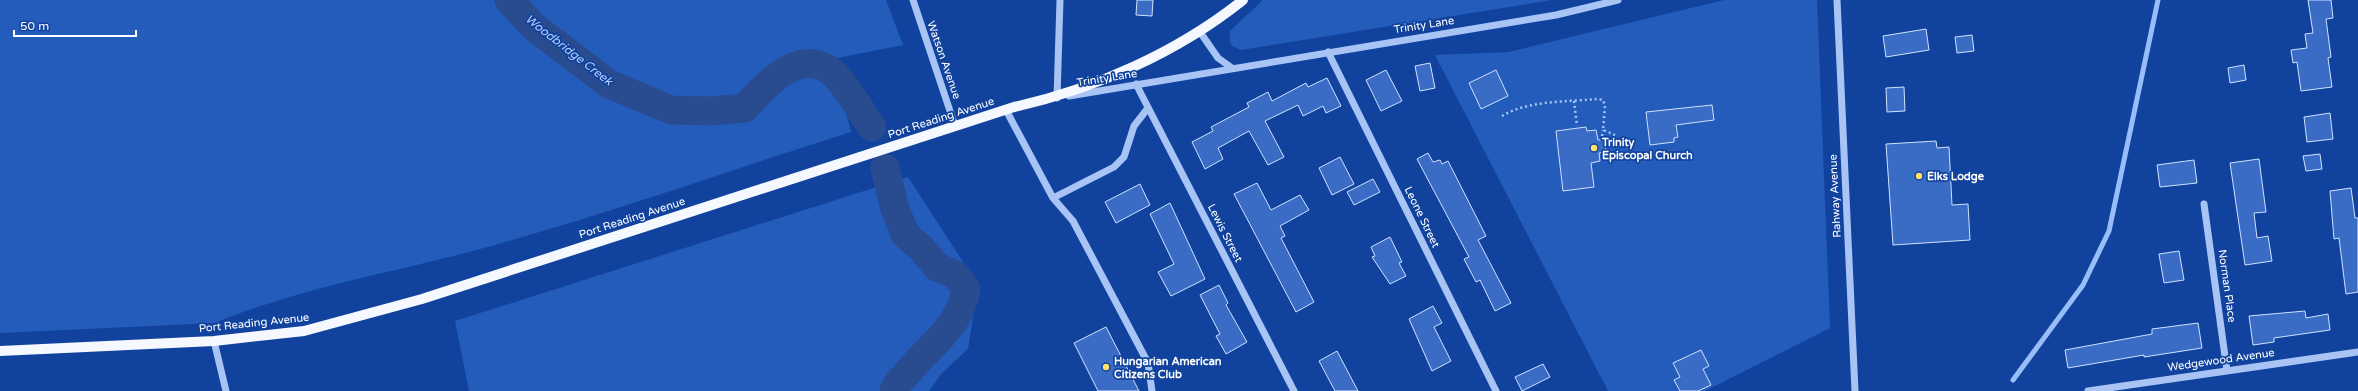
<svg xmlns="http://www.w3.org/2000/svg" width="2358" height="391" font-family="'Varela Round',sans-serif">
  <style>
    .green { fill: #245cbc }
    .lines { fill: none; stroke-linecap: round; stroke-linejoin: round }
    .stream { stroke: #99bdf8; stroke-width: 5 }
    .river { stroke: #294c91; stroke-width: 29 }
    .building { fill: #3a6cc5; stroke: #d0e1fe }
    .path { stroke: #a7c4f5; stroke-width: 2.5; stroke-dasharray: 2 3; stroke-linecap: butt }
    .minor { stroke: #a7c4f5; stroke-width: 7 }
    .major { stroke: #f5f8ff; stroke-width: 10 }
    .poi-dot { fill: #ffe16b; stroke: #11439e; stroke-width: 1.5 }
    .labels { text-anchor: middle; dominant-baseline: central; stroke-width: 3.5; stroke-linejoin: round; paint-order: stroke }
    .street-label { font-size: 11px; fill: #fff; stroke: #11439e }
    .poi-label { font-size: 11px; font-weight: bold; fill: #fff; stroke: #11439e; text-anchor: start }
    .water-label { font-size: 12px; font-style: italic; fill: #b4cefb; stroke: #11439e }
  </style>
  <rect width="100%" height="100%" fill="#11439e"/>
  <path class="green" d="M0,0H886L903,45L832,59L851,132C731,170 612,212 491,246C399,272 304,286 215,323L0,333Z
    M1263,0H1552L1241,50L1232,46L1230,42V31Z
    M1724,0H1817L1830,328L1705,391H1608L1435,55L1509,52Z
    M908,177L978,285L968,349L942,373L929,391H469L455,321Z"/>
  <g class="lines">
    <path class="stream" d="M2013,380L2083,285L2109,231L2158,0"/>
    <path class="river" d="M509,0L533,26L609,84L671,110L711,111L745,108C765,85 802,44 834,74C848,87 860,111 872,127
      M885,168L895,209L905,234L922,249L937,267L956,275L966,289C960,327 932,343 909,371C904,377 896,383 894,391"/>
  </g>
  <path class="building" d="M1137,0H1153L1152,16L1136,15Z
    M2308,0H2331L2333,18L2326,19L2331,57L2328,58L2332,87L2301,91L2297,62L2293,63L2291,50L2307,48L2305,34L2313,33Z
    M1926,29L1929,50L1886,57L1883,36Z
    M1972,35L1974,51L1957,53L1955,37Z
    M1430,63L1435,88L1420,91L1415,66Z
    M2244,65L2246,80L2230,83L2228,68Z
    M1386,70L1402,101L1381,111L1366,80Z
    M1496,70L1508,96L1481,109L1469,83Z
    M1327,78L1341,106L1326,113L1323,106L1303,116L1298,105L1265,121L1284,157L1268,165L1249,131L1218,148L1223,159L1205,169L1192,142L1213,131L1211,127L1249,107L1247,103L1268,92L1272,101L1306,83L1308,87Z
    M1904,87L1905,111L1887,112L1886,88Z
    M1712,105L1714,120L1676,125L1678,137L1674,138V142L1650,145L1646,112Z
    M2330,113L2333,139L2307,142L2304,117Z
    M1586,127L1587,131L1596,130L1598,140L1604,139L1606,152L1599,153L1600,161L1591,163L1594,187L1563,191L1556,131Z
    M1936,141L1937,148L1949,147L1952,205L1968,204L1970,240L1893,245L1886,144Z
    M1428,153L1433,162L1440,160L1442,164L1448,161L1486,236L1478,240L1511,303L1495,311L1480,280L1476,282L1464,259L1469,257L1417,159Z
    M2320,154L2322,169L2306,171L2303,156Z
    M1340,157L1354,184L1332,195L1319,168Z
    M2259,159L2266,212L2254,213L2257,238L2268,236L2272,261L2245,265L2230,163Z
    M2194,160L2197,183L2160,187L2157,165Z
    M1373,179L1380,192L1354,205L1347,192Z
    M1257,183L1271,210L1300,195L1309,210L1280,226L1285,236L1281,238L1314,302L1296,312L1234,194Z
    M1140,184L1150,205L1116,223L1105,202Z
    M2351,188L2355,218H2358V292L2346,294L2339,238L2334,239L2330,191Z
    M1170,203L1205,279L1171,296L1158,272L1174,264L1150,214Z
    M1390,237L1402,262L1399,263L1406,276L1390,284L1372,257L1375,256L1371,247Z
    M2179,251L2184,280L2164,283L2159,254Z
    M1219,285L1228,303L1226,305L1247,342L1226,354L1216,336L1220,334L1200,295Z
    M1433,306L1442,323L1434,327L1451,361L1432,371L1409,319Z
    M2305,311L2306,318L2328,314L2330,330L2274,338V342L2253,345L2249,316Z
    M2198,323L2202,348L2144,357V355L2068,368L2065,350L2152,334V329Z
    M1106,327L1139,391H1098L1074,343Z
    M1701,350L1709,366L1703,369L1711,385L1698,391H1680L1674,380L1680,377L1673,363Z
    M1337,351L1358,391H1335L1319,361Z
    M1543,364L1550,377L1522,391L1515,377Z"/>
  <g class="lines">
    <path class="path" d="M1574,101L1577,126
      M1502,116C1529,100 1566,102 1597,99L1603,100L1605,106L1603,130L1615,135
      M1602,136L1603,130"/>
    <path class="minor" d="M913,0L955,126
      M1837,0L1855,391
      M1200,32L1218,58L1232,68
      M1328,52L1496,391
      M1136,84L1294,391
      M1069,96L1556,15L1618,0
      M1057,98L1060,0
      M1006,110L1053,198L1114,167L1124,157L1134,126L1148,108
      M1053,198L1073,221L1148,363L1152,391
      M2204,204L2227,371
      M214,341L226,391
      M2088,391L2358,352"/>
    <path class="major" d="M0,351L214,341L304,331L422,299L1014,107C1095,89 1178,52 1243,0"/>
  </g>
  <g class="poi-dot">
    <circle cx="1594" cy="148" r="4"/>
    <circle cx="1919" cy="176" r="4"/>
    <circle cx="1106" cy="367" r="4"/>
  </g>
  <g class="labels">
    <g class="street-label">
      <text transform="translate(1424 25) rotate(-9)">Trinity Lane</text>
      <text transform="translate(944 60) rotate(71)">Watson Avenue</text>
      <text transform="translate(1107 78) rotate(-9)">Trinity Lane</text>
      <text transform="translate(941 118) rotate(-18)">Port Reading Avenue</text>
      <text transform="translate(1835 196) rotate(-93)">Rahway Avenue</text>
      <text transform="translate(1422 217) rotate(64)">Leone Street</text>
      <text transform="translate(632 218) rotate(-18)">Port Reading Avenue</text>
      <text transform="translate(1225 233) rotate(63)">Lewis Street</text>
      <text transform="translate(2227 286) rotate(82)">Norman Place</text>
      <text transform="translate(254 323) rotate(-6)">Port Reading Avenue</text>
      <text transform="translate(2221 360) rotate(-8)">Wedgewood Avenue</text>
    </g>
    <g class="poi-label">
      <text x="1602" y="142">Trinity<tspan x="1602" dy="13">Episcopal Church</tspan></text>
      <text x="1927" y="176">Elks Lodge</text>
      <text x="1114" y="361">Hungarian American<tspan x="1114" dy="13">Citizens Club</tspan></text>
    </g>
    <g class="water-label">
      <text transform="translate(569 50) rotate(38)">Woodbridge Creek</text>
    </g>
  </g>
  <path d="M14 30v6h122v-6" fill="none" stroke="#ffffff" stroke-width="2"/>
  <text x="20" y="30" font-size="12" fill="#ffffff" stroke="#11439e" stroke-width="3" paint-order="stroke">50 m</text>
</svg>
